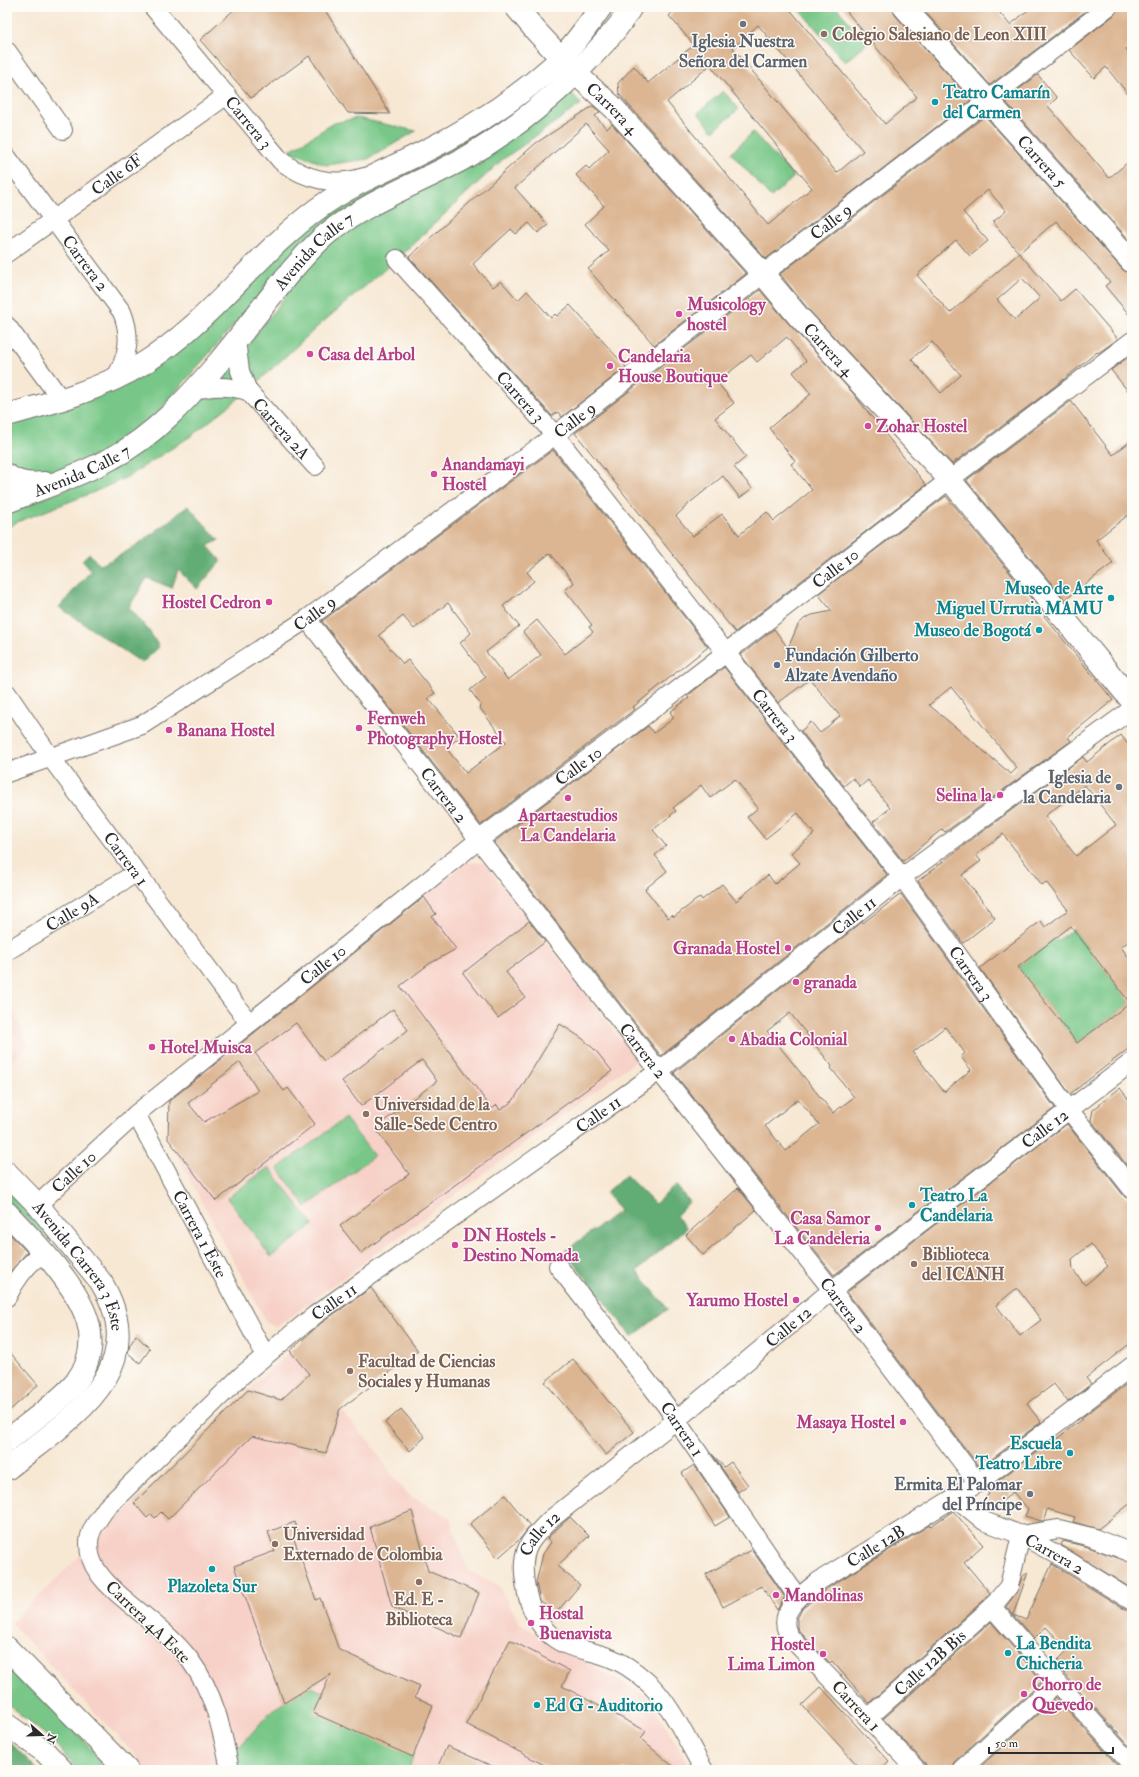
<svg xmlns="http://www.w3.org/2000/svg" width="1139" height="1777" font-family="'IM FELL Double Pica',serif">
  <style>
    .built { fill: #f7d1c8 }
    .green { fill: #78c788; stroke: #52795a }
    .forest { fill: #62ac74; stroke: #466c50 }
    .building { fill: #dcb693; fill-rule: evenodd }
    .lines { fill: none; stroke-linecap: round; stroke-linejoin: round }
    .street-casing { stroke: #726d66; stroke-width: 20 }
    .secondary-casing { stroke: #726d66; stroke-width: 24 }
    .primary-casing { stroke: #726d66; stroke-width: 24 }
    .street { stroke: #fff; stroke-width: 18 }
    .secondary { stroke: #fff; stroke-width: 22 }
    .primary { stroke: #fff; stroke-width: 22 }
    .worship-dot { fill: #6b7280; stroke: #fdfcf7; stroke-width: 1.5 }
    .education-dot { fill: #8d6e63; stroke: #fdfcf7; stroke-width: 1.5 }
    .culture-dot { fill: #0f9aa8; stroke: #fdfcf7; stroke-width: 1.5 }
    .hotel-dot { fill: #d1479c; stroke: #fdfcf7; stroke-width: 1.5 }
    .service-dot { fill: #5c6f8a; stroke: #fdfcf7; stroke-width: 1.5 }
    .labels { text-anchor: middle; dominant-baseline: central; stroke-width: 3; stroke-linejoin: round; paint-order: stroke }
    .education-label { font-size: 17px; font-weight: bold; fill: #785e54; stroke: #fdfcf7; text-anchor: start }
    .worship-label { font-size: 17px; font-weight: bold; fill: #5b616d; stroke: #fdfcf7; text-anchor: end }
    .culture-label { font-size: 17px; font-weight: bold; fill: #0d838f; stroke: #fdfcf7; text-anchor: start }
    .street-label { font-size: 17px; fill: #2b2b2b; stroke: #fdfcf7 }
    .hotel-label { font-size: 17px; font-weight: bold; fill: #b23c85; stroke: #fdfcf7; text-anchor: start }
    .service-label { font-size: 17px; font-weight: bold; fill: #4e5e75; stroke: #fdfcf7; text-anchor: start }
  </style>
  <rect width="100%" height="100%" fill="#fdfcf7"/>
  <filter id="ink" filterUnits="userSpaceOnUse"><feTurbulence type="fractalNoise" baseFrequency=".025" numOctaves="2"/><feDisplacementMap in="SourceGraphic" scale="8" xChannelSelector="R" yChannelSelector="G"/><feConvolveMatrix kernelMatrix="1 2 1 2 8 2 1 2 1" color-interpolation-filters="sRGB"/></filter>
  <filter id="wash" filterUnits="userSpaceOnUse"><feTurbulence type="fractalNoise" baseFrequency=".012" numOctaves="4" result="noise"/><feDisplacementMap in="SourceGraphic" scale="16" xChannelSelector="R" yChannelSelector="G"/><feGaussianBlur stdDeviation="0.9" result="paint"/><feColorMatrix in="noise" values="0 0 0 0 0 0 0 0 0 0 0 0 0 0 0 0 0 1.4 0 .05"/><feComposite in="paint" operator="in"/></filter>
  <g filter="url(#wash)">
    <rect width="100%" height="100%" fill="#f7e8d4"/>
    <path class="built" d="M467,862L485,863L637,1060L277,1327L272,1326L267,1323L168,1139L169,1090L424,897Z
      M7,1001L29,1044L7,1065Z
      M290,1351L359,1431L370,1442L395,1480L410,1496L450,1517L467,1570L498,1585L521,1625L648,1697L692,1770H149L11,1623L134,1503L248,1390Z"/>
    <path class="green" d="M800,7H836L867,43L845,62L798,8Z
      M541,86L544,92L483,134L432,166L273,280L159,411L127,436L97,456L7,493V425L109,388L334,207Z
      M570,91L581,104L502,160L397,259L316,328L248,391L191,436L127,477L92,493L17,522L7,528V513L74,486L164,434L199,402L248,345L322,248Z
      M723,91L739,109L713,131L698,113Z
      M357,118L416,131L368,159L326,165L289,151L334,123Z
      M753,132L794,177L771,197L731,153Z
      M1073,929L1130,1003L1077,1043L1018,967L1054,939L1057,941Z
      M345,1118L374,1156L306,1207L278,1168Z
      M269,1167L313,1225L271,1257L227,1198Z
      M7,1183L58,1233L49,1241L7,1200Z
      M7,1672L16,1673L29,1685L83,1739L109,1770H77L52,1740L7,1704Z
      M310,1687L323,1692L413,1757L409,1770H219L272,1710Z"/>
    <path class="forest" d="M188,506L219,540L208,546L221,561L197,589L178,570L172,588L147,578L129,607L150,632L159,647L142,663L59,607L91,571L82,560L89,553L99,565C130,554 162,526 188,506Z
      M626,1175L655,1204L676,1185L689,1202L676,1216L687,1228L637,1271L668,1309L632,1337L565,1251L620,1211L606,1193Z
      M7,1739L38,1770H7Z"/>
    <g id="blocks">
      <path class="building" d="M237,7H297L300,11L315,7H323L390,114L348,113L309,56L251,98L200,40Z
        M677,7H788L885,124L917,97L843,7H892L895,15L971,100L766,259L619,94L618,83L634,66L648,83L694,45L669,16ZM758,25L863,151L837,173L733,48ZM710,65L812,188L768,225L667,102Z
        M921,7H995L1010,25L1032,7H1091L990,85Z
        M1118,7H1132V44L1126,49L1132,56V99L1106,67L1094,78L1069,50L1114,15Z
        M1038,75L1057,98L1048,106L1109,178L1132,159V243L1004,100Z
        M593,106L600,112L595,116L607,129L612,124L746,274L654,345L588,269L609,251L585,224L604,206L576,175L586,166L589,169L609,150L586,124L515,188L548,225L538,233L529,223L516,234L511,229L473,264L493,287L501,281L518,300L527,291L551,318L555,314L557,316L570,305L626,367L562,417L558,412L552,416L409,257L536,143Z
        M985,116L1123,270L1132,274V318L1105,286L1110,282L1056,221L1019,253L1061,301L1075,289L1118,339L1098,353L1097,352L1058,384L952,464L807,308L780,274ZM988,190L1006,211L993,222L1019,253L950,313L917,275L956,240L970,256L988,241L963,212ZM1022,278L1040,298L1015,320L997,300ZM932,342L961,375L941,393L911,359Z
        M760,290L789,324L852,392L926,485L735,632L575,433ZM787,337L806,361L793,372L811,394L769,428L795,461L791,464L812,490L774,521L767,512L739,535L722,514L693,536L676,516L692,501L723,476L740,498L752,488L734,467L746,457L715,418L734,403L717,382L751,355L757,362Z
        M1132,354V396L1111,370Z
        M1071,401L1113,455L1132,440V512L1096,540L1113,563L1065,600L967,481L968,479Z
        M553,450L708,647L633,707L635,709L481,825L322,621ZM550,553L574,583L565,590L592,625L589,627L593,632L565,654L537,620L523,632L541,655L508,680L486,652L519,626L503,606L534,581L527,572ZM448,603L471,633L460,643L486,677L470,690L481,705L479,707L506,742L466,773L446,748L460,737L428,698L435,693L408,660L403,664L379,635L403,616L414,629Z
        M946,496L1045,615L1044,616L1113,700L1068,737L1071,741L945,832L942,829L903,861L873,822L890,808L868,780L860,787L853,778L844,786L801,731L811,722L820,733L840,716L810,679L778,703L741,655L774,629L788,648L798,625L804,619L812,615L832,611L818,594ZM951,687L1017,768L1011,774L929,705Z
        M724,667L887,875L661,1056L494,842L648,726L654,733L674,718L670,712L689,698L687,696ZM735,779L758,808L747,817L765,839L798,813L814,834L791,853L800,863L775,884L768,875L736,901L722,884L702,900L700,897L674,917L672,915L668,918L645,889L667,871L655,855L666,846L653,830L676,811L673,808L701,785L710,798Z
        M1121,735L1132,750V939L1121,947L1132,962V1046L1070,1094L980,968L1041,921L1045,927L1068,910L1046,882L1042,885L1003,834L976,855L981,861L962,875L995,918L963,943L918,881L959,849L1083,757L1087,762ZM1085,785L1116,825L1076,856L1045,816ZM1071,926L1130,1003L1077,1043L1018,967Z
        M901,894L1055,1108L834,1275L674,1073L862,922L863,923ZM790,1013L832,1066L831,1068L854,1097L833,1113L767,1031ZM945,1027L965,1053L961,1057L971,1070L944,1092L913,1052ZM798,1099L819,1124L786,1151L765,1126Z
        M424,897L436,914L432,917L456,949L429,964L400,986L492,1109L497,1105L500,1110L513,1101L560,1024L583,1039L596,1051L612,1071L361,1253L340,1226L409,1174L375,1128L437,1081L422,1060L361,1106L342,1081L408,1030L393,1009L324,1061L296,1023L255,1053L284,1091L288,1088L315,1124L216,1201L168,1139L169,1101ZM240,1062L258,1091L204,1122L188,1103Z
        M529,921L545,942L506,972L525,997L498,1018L463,973Z
        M1120,1088L1132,1104V1172L1091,1120L1093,1110Z
        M1067,1124L1124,1196L1132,1199V1342L1086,1378L1091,1384L1068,1402L1054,1384L1027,1404L1041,1422L980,1468L847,1292ZM1091,1244L1108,1266L1085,1285L1073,1270L1072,1259ZM1017,1288L1041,1320L1020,1336L996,1305Z
        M738,1188L756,1210L703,1255L686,1235Z
        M7,1231L27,1252L7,1276Z
        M371,1288L418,1351L340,1409L326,1453L252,1436L168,1519L161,1512L155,1518L151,1514L147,1518L134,1503L248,1390L281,1400L309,1374L290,1351L321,1323Z
        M136,1335L150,1349L140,1363L128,1353L130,1345Z
        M7,1349L38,1385L7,1413Z
        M573,1359L634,1432L606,1455L545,1382Z
        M1132,1380V1502L1098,1529L1073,1522L1075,1517L1047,1509L1044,1521H1041L1025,1516L1028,1509L1013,1492L992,1510L983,1500L989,1494L987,1491L991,1486L1054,1439L1055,1440L1082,1419L1081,1418Z
        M401,1409L425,1437L410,1451L385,1423Z
        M712,1454L724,1467L731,1462L748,1485L738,1492Z
        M694,1465L730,1517L715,1526L682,1473Z
        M505,1495L530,1526L521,1538L498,1558L470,1524Z
        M412,1511L428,1571L479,1593L461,1638L392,1607L370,1527Z
        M953,1511L983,1545L964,1562L990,1593L984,1600L869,1703L832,1661L830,1663L802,1634L797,1628V1619L802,1609L829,1587L930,1525L931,1526Z
        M570,1517L589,1536L557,1566L580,1585L555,1614L540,1600L536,1583L543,1554L551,1542L547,1538Z
        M295,1522L300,1537L294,1539L316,1600L320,1598L339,1650L420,1686L415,1697L433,1705L413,1757L313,1713L331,1674L284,1703L234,1566L275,1551L268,1532Z
        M1063,1541L1088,1547L1132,1563V1589L1061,1545Z
        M752,1550L785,1597L777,1610L762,1586L723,1607L706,1574Z
        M1052,1564L1126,1610L1132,1611V1749L1055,1663L1068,1650L1046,1627L1034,1639L1006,1607L1017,1592L1022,1577L1028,1572L1013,1615L1026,1620Z
        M991,1622L1042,1681L954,1762L951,1770H929L925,1763L883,1719Z
        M510,1640L570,1671L562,1686L646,1731L641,1739L677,1770H554L466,1724Z
        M821,1687L889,1761L880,1770H862L802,1705Z
        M1056,1697L1119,1767L1120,1770H977Z
        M447,1746L501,1770H436Z"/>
    </g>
  </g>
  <g filter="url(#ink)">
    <use href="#blocks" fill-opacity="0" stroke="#726d66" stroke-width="1"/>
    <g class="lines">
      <g class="street-casing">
        <g id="street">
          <path id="s1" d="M153,7L281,161C305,179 334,187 364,177"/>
          <path d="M7,51L63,130"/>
          <path id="s2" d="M7,157L122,312C132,337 128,356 115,379"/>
          <path id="s3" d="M7,253L227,95"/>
          <path id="s4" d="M397,259L555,435L902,877L1070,1111L1132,1189"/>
          <path d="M7,326L60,398"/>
          <path id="s5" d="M236,340L240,371L248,391L315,466"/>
          <path d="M193,391C213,385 228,386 248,391"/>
          <path id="s6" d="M307,619L659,1071L832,1290L978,1483"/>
          <path id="s7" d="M7,693L51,758L249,1023"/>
          <path id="s8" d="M7,773L142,725L307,619L555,435L1108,7"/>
          <path id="s9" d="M7,951L136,873"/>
          <path id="s10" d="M136,1114L265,1355"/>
          <path id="s11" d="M37,1204L46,1197L136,1114L480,839L618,736L953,477L1132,341"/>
          <path id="s12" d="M558,1266L665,1404L798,1598"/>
          <path d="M7,1297C16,1279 27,1263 44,1253"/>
          <path id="s13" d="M957,1496L961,1502L984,1521L1021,1535L1065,1559L1132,1601"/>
          <path d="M992,1607L1057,1682L1132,1765"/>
          <path id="s14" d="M868,1718L992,1607L1009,1586L1021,1535L1059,1529L1091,1537L1132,1553"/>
          <path id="s15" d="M230,1770C222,1730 215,1694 190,1660C172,1636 145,1617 123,1598C114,1590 104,1582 98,1572C92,1564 89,1553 89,1543C89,1530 99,1519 106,1508L242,1375L315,1315L659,1071L902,877L1132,709"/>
          <path id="s16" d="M704,1770C688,1743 670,1701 646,1681C635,1671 622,1662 608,1657C595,1652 580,1650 567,1645C541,1635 528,1608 525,1582C520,1551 529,1540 551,1519L675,1421L832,1290L1132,1062"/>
          <path id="s17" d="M917,1770L868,1718L794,1641C791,1638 788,1634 787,1631C778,1610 806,1591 819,1581L978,1483L1132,1366"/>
          <path d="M961,1770L1057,1682"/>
        </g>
      </g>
      <g class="secondary-casing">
        <g id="secondary">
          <path id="s18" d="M516,7L536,31L576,74L613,107L763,274L798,316L950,480L1132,701"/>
          <path id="s19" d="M904,7L1132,262"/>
          <path d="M7,415C52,403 105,388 144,363C211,322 256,253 320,207C353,183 390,169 427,150C472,128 517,98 555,64C572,48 587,27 601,7"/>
          <path d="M7,475C19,484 31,484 45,483"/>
          <path id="s20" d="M7,502C42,488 79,476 112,458C153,437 188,398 218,363C241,335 263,306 286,277C299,262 312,246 328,233C368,201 418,184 463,159C512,131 556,96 593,55C607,40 621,25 631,7"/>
        </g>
      </g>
      <g class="primary-casing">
        <g id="primary">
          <path id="s21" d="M7,1173L37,1204L101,1282C155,1372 67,1420 7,1469"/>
          <path d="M7,1213C24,1231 41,1248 56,1267C83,1301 107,1340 76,1382C61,1401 27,1424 7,1441"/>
          <path d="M7,1648L127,1770"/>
          <path d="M7,1725L45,1752L62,1770"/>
        </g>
      </g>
      <use href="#street" class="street"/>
      <use href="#secondary" class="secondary"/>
      <use href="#primary" class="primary"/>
    </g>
  </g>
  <g class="worship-dot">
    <circle cx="743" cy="24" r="4"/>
    <circle cx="1119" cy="787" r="4"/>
    <circle cx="1030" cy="1494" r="4"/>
  </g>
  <g class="education-dot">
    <circle cx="824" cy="34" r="4"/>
    <circle cx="366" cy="1114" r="4"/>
    <circle cx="914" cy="1264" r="4"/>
    <circle cx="350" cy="1371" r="4"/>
    <circle cx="275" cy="1544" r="4"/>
    <circle cx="419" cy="1582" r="4"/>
  </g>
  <g class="culture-dot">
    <circle cx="935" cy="102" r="4"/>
    <circle cx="1111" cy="598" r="4"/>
    <circle cx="1039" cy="630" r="4"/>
    <circle cx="912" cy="1205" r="4"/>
    <circle cx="1070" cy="1453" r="4"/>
    <circle cx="212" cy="1569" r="4"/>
    <circle cx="1008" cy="1653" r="4"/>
    <circle cx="537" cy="1705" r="4"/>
  </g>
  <g class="hotel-dot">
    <circle cx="679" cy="314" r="4"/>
    <circle cx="310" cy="354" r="4"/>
    <circle cx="610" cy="366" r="4"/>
    <circle cx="868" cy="426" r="4"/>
    <circle cx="434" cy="474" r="4"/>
    <circle cx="269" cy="602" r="4"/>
    <circle cx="359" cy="728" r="4"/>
    <circle cx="169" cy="730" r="4"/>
    <circle cx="1000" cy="795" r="4"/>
    <circle cx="568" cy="798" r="4"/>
    <circle cx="788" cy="948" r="4"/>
    <circle cx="796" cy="982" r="4"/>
    <circle cx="732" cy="1039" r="4"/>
    <circle cx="152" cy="1047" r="4"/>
    <circle cx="878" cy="1228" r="4"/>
    <circle cx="455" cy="1245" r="4"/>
    <circle cx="796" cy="1300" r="4"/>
    <circle cx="903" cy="1422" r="4"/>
    <circle cx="776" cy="1595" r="4"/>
    <circle cx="531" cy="1623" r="4"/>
    <circle cx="823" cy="1654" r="4"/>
    <circle cx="1024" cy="1694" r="4"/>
  </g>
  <circle class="service-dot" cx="777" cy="665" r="4"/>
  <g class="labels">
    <g class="education-label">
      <text x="832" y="34">Colegio Salesiano de Leon XIII</text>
      <text x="374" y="1104">Universidad de la<tspan x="374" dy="20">Salle-Sede Centro</tspan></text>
      <text x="922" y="1254">Biblioteca<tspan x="922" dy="20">del ICANH</tspan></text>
      <text x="358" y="1361">Facultad de Ciencias<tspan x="358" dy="20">Sociales y Humanas</tspan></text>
      <text x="283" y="1534">Universidad<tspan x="283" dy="20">Externado de Colombia</tspan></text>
      <text x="419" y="1599" text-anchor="middle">Ed. E -<tspan x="419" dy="20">Biblioteca</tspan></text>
    </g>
    <g class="worship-label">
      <text x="743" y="41" text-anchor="middle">Iglesia Nuestra<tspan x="743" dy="20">Señora del Carmen</tspan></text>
      <text x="1111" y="777">Iglesia de<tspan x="1111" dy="20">la Candelaria</tspan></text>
      <text x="1022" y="1484">Ermita El Palomar<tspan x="1022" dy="20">del Príncipe</tspan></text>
    </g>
    <g class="culture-label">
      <text x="943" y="92">Teatro Camarín<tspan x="943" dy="20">del Carmen</tspan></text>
      <text x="1103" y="588" text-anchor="end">Museo de Arte<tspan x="1103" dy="20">Miguel Urrutia MAMU</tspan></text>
      <text x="1031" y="630" text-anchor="end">Museo de Bogotá</text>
      <text x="920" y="1195">Teatro La<tspan x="920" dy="20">Candelaria</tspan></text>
      <text x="1062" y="1443" text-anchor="end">Escuela<tspan x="1062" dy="20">Teatro Libre</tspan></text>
      <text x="212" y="1586" text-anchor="middle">Plazoleta Sur</text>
      <text x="1016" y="1643">La Bendita<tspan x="1016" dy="20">Chicheria</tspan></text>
      <text x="545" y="1705">Ed G - Auditorio</text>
    </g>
    <g class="street-label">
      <text stroke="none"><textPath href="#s18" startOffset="140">Carrera 4</textPath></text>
      <text stroke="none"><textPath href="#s1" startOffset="150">Carrera 3</textPath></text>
      <text stroke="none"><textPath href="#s19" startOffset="207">Carrera 5</textPath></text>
      <text stroke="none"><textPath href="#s3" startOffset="135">Calle 6F</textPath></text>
      <text stroke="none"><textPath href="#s8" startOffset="997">Calle 9</textPath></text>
      <text stroke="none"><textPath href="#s20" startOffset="405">Avenida Calle 7</textPath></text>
      <text stroke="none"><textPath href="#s2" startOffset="132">Carrera 2</textPath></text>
      <text stroke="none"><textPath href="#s18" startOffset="464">Carrera 4</textPath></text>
      <text stroke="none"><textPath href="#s4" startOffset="185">Carrera 3</textPath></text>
      <text stroke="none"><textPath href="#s8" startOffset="673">Calle 9</textPath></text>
      <text stroke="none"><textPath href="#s5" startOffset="103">Carrera 2A</textPath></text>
      <text stroke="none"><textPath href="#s20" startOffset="81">Avenida Calle 7</textPath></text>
      <text stroke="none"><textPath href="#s11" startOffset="1021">Calle 10</textPath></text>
      <text stroke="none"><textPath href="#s8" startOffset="349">Calle 9</textPath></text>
      <text stroke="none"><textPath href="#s4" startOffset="593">Carrera 3</textPath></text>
      <text stroke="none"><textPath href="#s11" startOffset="697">Calle 10</textPath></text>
      <text stroke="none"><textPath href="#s6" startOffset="223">Carrera 2</textPath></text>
      <text stroke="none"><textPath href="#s7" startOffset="204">Carrera 1</textPath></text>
      <text stroke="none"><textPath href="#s9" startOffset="76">Calle 9A</textPath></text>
      <text stroke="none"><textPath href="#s15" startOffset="1272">Calle 11</textPath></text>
      <text stroke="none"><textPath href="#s11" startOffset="373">Calle 10</textPath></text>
      <text stroke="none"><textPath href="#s4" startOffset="917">Carrera 3</textPath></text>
      <text stroke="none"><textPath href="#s6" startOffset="547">Carrera 2</textPath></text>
      <text stroke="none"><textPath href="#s15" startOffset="948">Calle 11</textPath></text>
      <text stroke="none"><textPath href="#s16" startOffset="976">Calle 12</textPath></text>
      <text stroke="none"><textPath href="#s11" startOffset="49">Calle 10</textPath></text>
      <text stroke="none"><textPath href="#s10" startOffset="136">Carrera 1 Este</textPath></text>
      <text stroke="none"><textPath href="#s21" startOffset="119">Avenida Carrera 3 Este</textPath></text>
      <text stroke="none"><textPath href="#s15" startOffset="624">Calle 11</textPath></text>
      <text stroke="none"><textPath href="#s6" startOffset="871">Carrera 2</textPath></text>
      <text stroke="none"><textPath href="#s16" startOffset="652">Calle 12</textPath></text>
      <text stroke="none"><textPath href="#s12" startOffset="205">Carrera 1</textPath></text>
      <text stroke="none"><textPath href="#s16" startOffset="328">Calle 12</textPath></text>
      <text stroke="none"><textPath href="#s17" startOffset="321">Calle 12B</textPath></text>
      <text stroke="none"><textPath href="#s13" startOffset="115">Carrera 2</textPath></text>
      <text transform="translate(148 1622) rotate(44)">Carrera 4A Este</text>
      <text stroke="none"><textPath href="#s14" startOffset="83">Calle 12B Bis</textPath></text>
      <text transform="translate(856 1706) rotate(47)">Carrera 1</text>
    </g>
    <g class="hotel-label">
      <text x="687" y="304">Musicology<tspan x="687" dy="20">hostel</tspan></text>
      <text x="318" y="354">Casa del Arbol</text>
      <text x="618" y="356">Candelaria<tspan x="618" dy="20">House Boutique</tspan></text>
      <text x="876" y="426">Zohar Hostel</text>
      <text x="442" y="464">Anandamayi<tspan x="442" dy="20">Hostel</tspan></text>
      <text x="261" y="602" text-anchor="end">Hostel Cedron</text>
      <text x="367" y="718">Fernweh<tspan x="367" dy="20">Photography Hostel</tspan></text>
      <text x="177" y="730">Banana Hostel</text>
      <text x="992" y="795" text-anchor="end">Selina la</text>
      <text x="568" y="815" text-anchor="middle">Apartaestudios<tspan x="568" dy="20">La Candelaria</tspan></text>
      <text x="780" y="948" text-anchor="end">Granada Hostel</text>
      <text x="804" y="982">granada</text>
      <text x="740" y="1039">Abadia Colonial</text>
      <text x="160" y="1047">Hotel Muisca</text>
      <text x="870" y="1218" text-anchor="end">Casa Samor<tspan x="870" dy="20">La Candeleria</tspan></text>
      <text x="463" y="1235">DN Hostels -<tspan x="463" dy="20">Destino Nomada</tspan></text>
      <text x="788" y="1300" text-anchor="end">Yarumo Hostel</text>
      <text x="895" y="1422" text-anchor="end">Masaya Hostel</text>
      <text x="784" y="1595">Mandolinas</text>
      <text x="539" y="1613">Hostal<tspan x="539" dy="20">Buenavista</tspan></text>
      <text x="815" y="1644" text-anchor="end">Hostel<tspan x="815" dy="20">Lima Limon</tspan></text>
      <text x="1032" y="1684">Chorro de<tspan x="1032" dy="20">Quevedo</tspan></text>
    </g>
    <g class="service-label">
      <text x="785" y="655">Fundación Gilberto<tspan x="785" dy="20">Alzate Avendaño</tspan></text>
    </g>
  </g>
  <rect width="1139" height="1777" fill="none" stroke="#fdfcf7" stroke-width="24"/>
  <g transform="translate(42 1735) rotate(110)" stroke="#fdfcf7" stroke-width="3" paint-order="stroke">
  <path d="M0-3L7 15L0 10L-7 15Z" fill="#2b2b2b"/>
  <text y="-6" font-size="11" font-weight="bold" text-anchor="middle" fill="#2b2b2b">N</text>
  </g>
  <path d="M989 1747v6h124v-6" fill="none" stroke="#2b2b2b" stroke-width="2"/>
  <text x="995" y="1747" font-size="12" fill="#2b2b2b" stroke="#fdfcf7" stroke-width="3" paint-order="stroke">50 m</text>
</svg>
